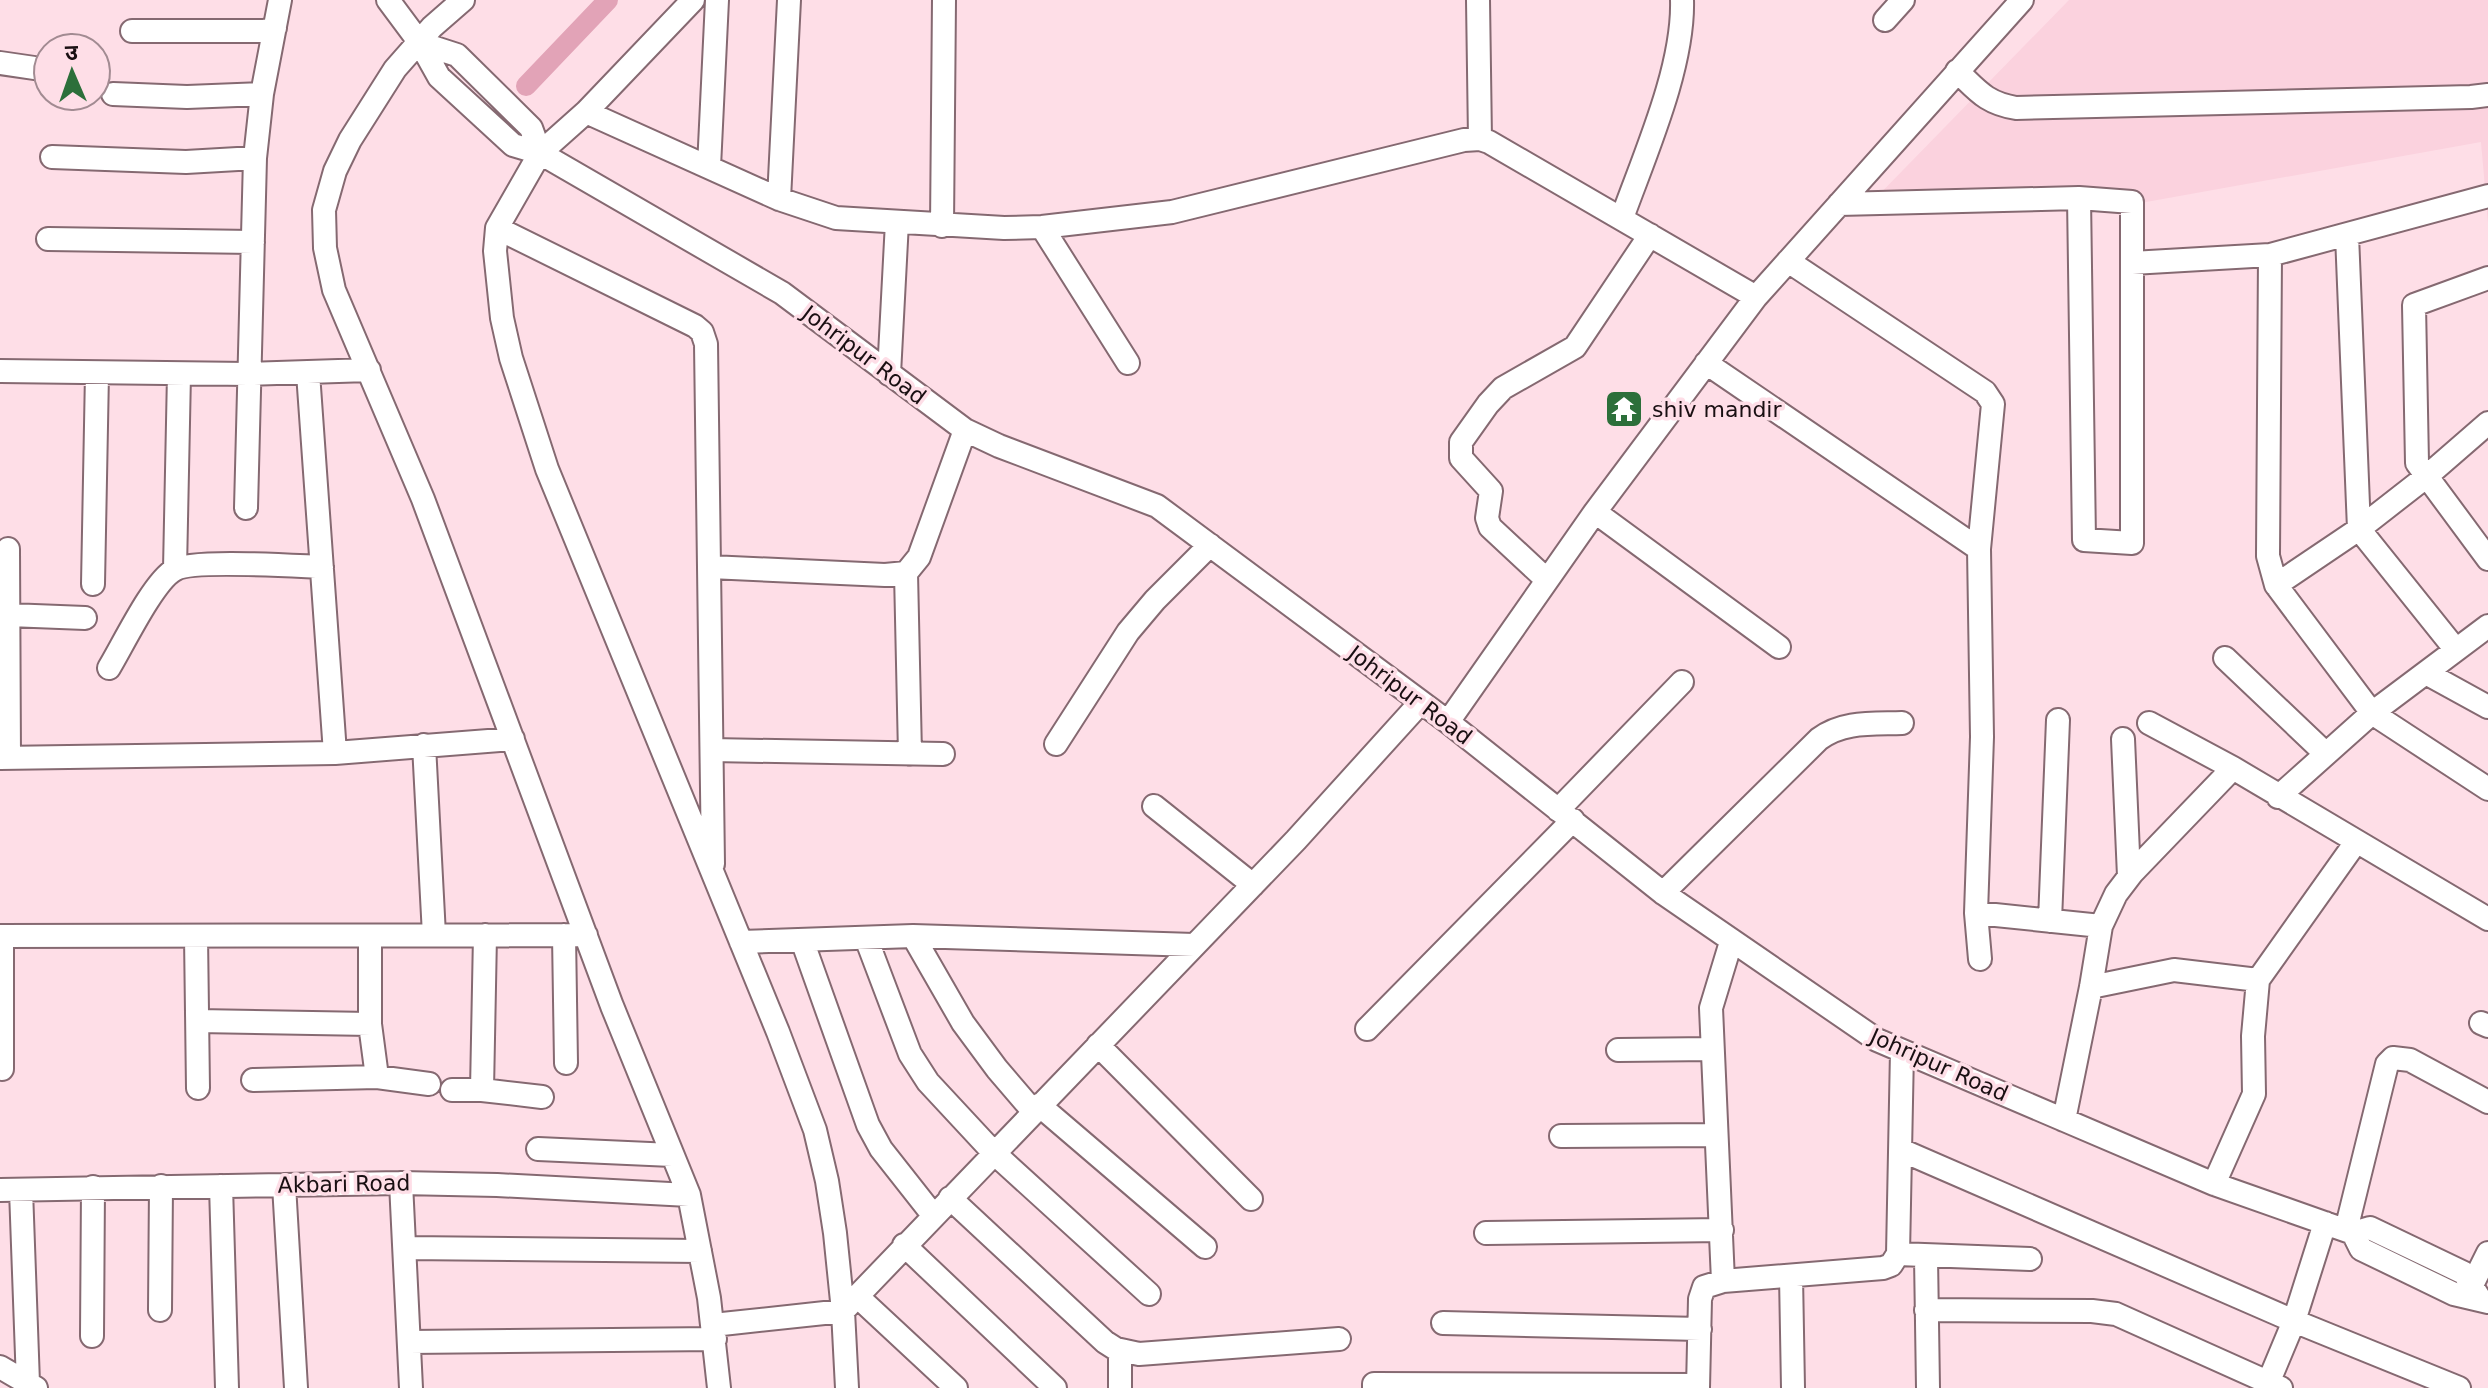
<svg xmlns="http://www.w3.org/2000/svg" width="2488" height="1388" font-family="'DejaVu Sans','Noto Sans Devanagari',sans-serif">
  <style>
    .built { fill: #fbd2de }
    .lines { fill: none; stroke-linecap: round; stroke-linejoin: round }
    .canal { stroke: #e2a3b7; stroke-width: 20 }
    .minor-casing { stroke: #856971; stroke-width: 26 }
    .minor { stroke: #fff; stroke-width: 22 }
    .labels { text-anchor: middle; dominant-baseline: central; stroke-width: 7; stroke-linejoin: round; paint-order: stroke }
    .street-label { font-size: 22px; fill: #190f12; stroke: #fedee7 }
    .poi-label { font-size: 22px; fill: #190f12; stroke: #fedee7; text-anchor: start }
  </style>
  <rect width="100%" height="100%" fill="#fedee7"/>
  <path class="built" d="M2069,0H2488V223L2481,142L2135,204L1866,208Z"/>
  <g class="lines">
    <path class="canal" d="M526,86L608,0"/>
    <g class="minor-casing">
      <path id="minor" d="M388,0L420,43L439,77L513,145L540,153L782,293L965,430L999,446L1157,506L1448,722L1663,893L1877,1040L2214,1184L2353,1233L2361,1249L2454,1294L2488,1302
        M463,0L432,27L395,69L350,140L335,171L324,210L325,248L334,290L423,499L612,1006L689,1195L709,1298L719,1388
        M693,0L586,112L540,153L497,228L495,251L502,318L511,358L547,469L778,1032L815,1130L827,1181L835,1233L843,1311L847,1388
        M1478,0L1480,139
        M1885,20L1903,0
        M132,31H264L275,28
        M420,43L457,55L531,128L540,153
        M0,63L48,70
        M1957,71C1978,91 1986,103 2016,108L2471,97L2488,95
        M113,94L187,97L262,94
        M586,112L779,199L836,218L1004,228L1042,227L1172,212L1464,140L1480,139L1489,142L1756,297
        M52,157L186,162L255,158
        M709,167L717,0
        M779,199L789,0
        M1839,204L2079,198L2084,540L2132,543V202L2079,198
        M1622,218C1645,154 1684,67 1682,0
        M942,226L944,0
        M1042,227L1128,363
        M497,228L695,326L702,332L706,344L713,864
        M2347,235L2359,529L2456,650
        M48,239L253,242
        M2270,255L2268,556L2276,585L2372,713L2488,789
        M1788,261L1985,392L1993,404L1979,549L1982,737L1976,913L1980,959
        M2132,263L2270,255L2488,196
        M2488,278L2414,305L2417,463L2488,559
        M1706,363L1979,549
        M0,371L248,374L369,370
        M308,373L335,753
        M889,374L897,222
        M246,508L255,158L262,94L280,0
        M1595,512L1779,647
        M8,549L9,758
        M710,567L885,575L906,573L919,557L965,430
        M175,569L179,374
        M906,573L910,754
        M1547,580L1490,527L1487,518L1491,491L1461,458V442L1488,404L1503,388L1575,347L1650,235
        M93,584L97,373
        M2276,585L2359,529L2427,476L2488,423
        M9,615L85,618
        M2225,658L2326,754
        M109,668C123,645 153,582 174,570C191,559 295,566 322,567
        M2426,673L2488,707
        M1448,722L1595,512L1756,297L2022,0
        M2149,723L2233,768L2488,919
        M2123,739L2129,876
        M1056,744L1128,632L1155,600L1210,545
        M424,745L434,935
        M712,750L943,754
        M0,758L335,753L513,739
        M2278,797L2372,713L2488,626
        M1154,806L1253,885
        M1558,810L1682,682
        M1663,893L1819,739C1843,721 1872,724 1902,723
        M1976,913L2101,926
        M2050,921L2058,720
        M564,935L566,1063
        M0,936L586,935
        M2,936V1069
        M196,936L198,1088
        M370,936V1024L377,1077
        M913,936L963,1023L997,1069L1033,1111
        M866,938L910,1054L928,1082L994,1153L1149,1294
        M802,940L868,1125L881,1149L933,1215
        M741,942L913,936L1194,945
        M2091,987L2174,970L2258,980
        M198,1021L370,1024
        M2481,1023L2488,1026
        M1367,1029L1573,820
        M1098,1045L1251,1199
        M1618,1050L1712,1049
        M253,1080L377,1077L429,1084
        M452,1090H482L542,1097
        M482,1090L485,935
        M1039,1105L1205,1247
        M2064,1120L2091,987L2101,926L2116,894L2132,873L2233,768
        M1561,1136L1716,1135
        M538,1149L672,1155
        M1901,1150L2294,1321L2459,1388
        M401,1183L411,1388
        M2214,1184L2254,1094L2253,1036L2258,980L2356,842
        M284,1185L296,1388
        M221,1186L227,1388
        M0,1190L401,1183L497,1185L689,1195
        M21,1190L28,1383
        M950,1198L1105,1342L1116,1349L1139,1354L1339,1339
        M2346,1230L2387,1064L2393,1058L2410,1060L2488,1102
        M1486,1233L1722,1230
        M2353,1233L2370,1228L2464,1273L2480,1299
        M904,1245L1055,1388
        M406,1248L700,1251
        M1898,1254L2030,1259
        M1926,1257L1928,1388
        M1791,1276L1793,1388
        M1723,1281L1711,1008L1731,942
        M2472,1285L2488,1253
        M857,1296L956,1388
        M160,1310L161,1186
        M1926,1310L2092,1311L2116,1314L2281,1388
        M1443,1323L1700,1329
        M713,1325L843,1311L1296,840L1421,702
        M92,1336L93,1187
        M409,1342L715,1339
        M1120,1350V1388
        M0,1367L36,1388
        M1374,1388V1384L1698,1385
        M1698,1388L1700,1299L1704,1287L1723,1281L1883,1268L1891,1265L1898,1254L1902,1051
        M2266,1388L2294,1321L2325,1223"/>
    </g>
    <use href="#minor" class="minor"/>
  </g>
  <defs>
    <g id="temple-square" transform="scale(2)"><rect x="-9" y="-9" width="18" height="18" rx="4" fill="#2c6f3a" stroke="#fedee7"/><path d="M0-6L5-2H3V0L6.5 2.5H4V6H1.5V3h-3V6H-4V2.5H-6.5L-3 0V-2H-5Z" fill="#fff"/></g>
  </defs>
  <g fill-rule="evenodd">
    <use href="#temple-square" x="1624" y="409"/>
  </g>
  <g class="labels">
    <g class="street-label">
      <text transform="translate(864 355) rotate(37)">Johripur Road</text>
      <text transform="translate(1410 695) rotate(37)">Johripur Road</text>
      <text transform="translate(1939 1065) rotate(24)">Johripur Road</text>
      <text transform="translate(344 1184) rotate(-1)">Akbari Road</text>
    </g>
    <g class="poi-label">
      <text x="1652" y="409">shiv mandir</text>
    </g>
  </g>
  <g transform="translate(72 72) rotate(358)"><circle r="38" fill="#fedee7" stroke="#a28b92" stroke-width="2"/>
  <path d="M0-6L14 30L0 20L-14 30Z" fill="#2c6f3a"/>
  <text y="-12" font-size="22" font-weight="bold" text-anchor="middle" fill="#190f12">उ</text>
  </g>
</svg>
